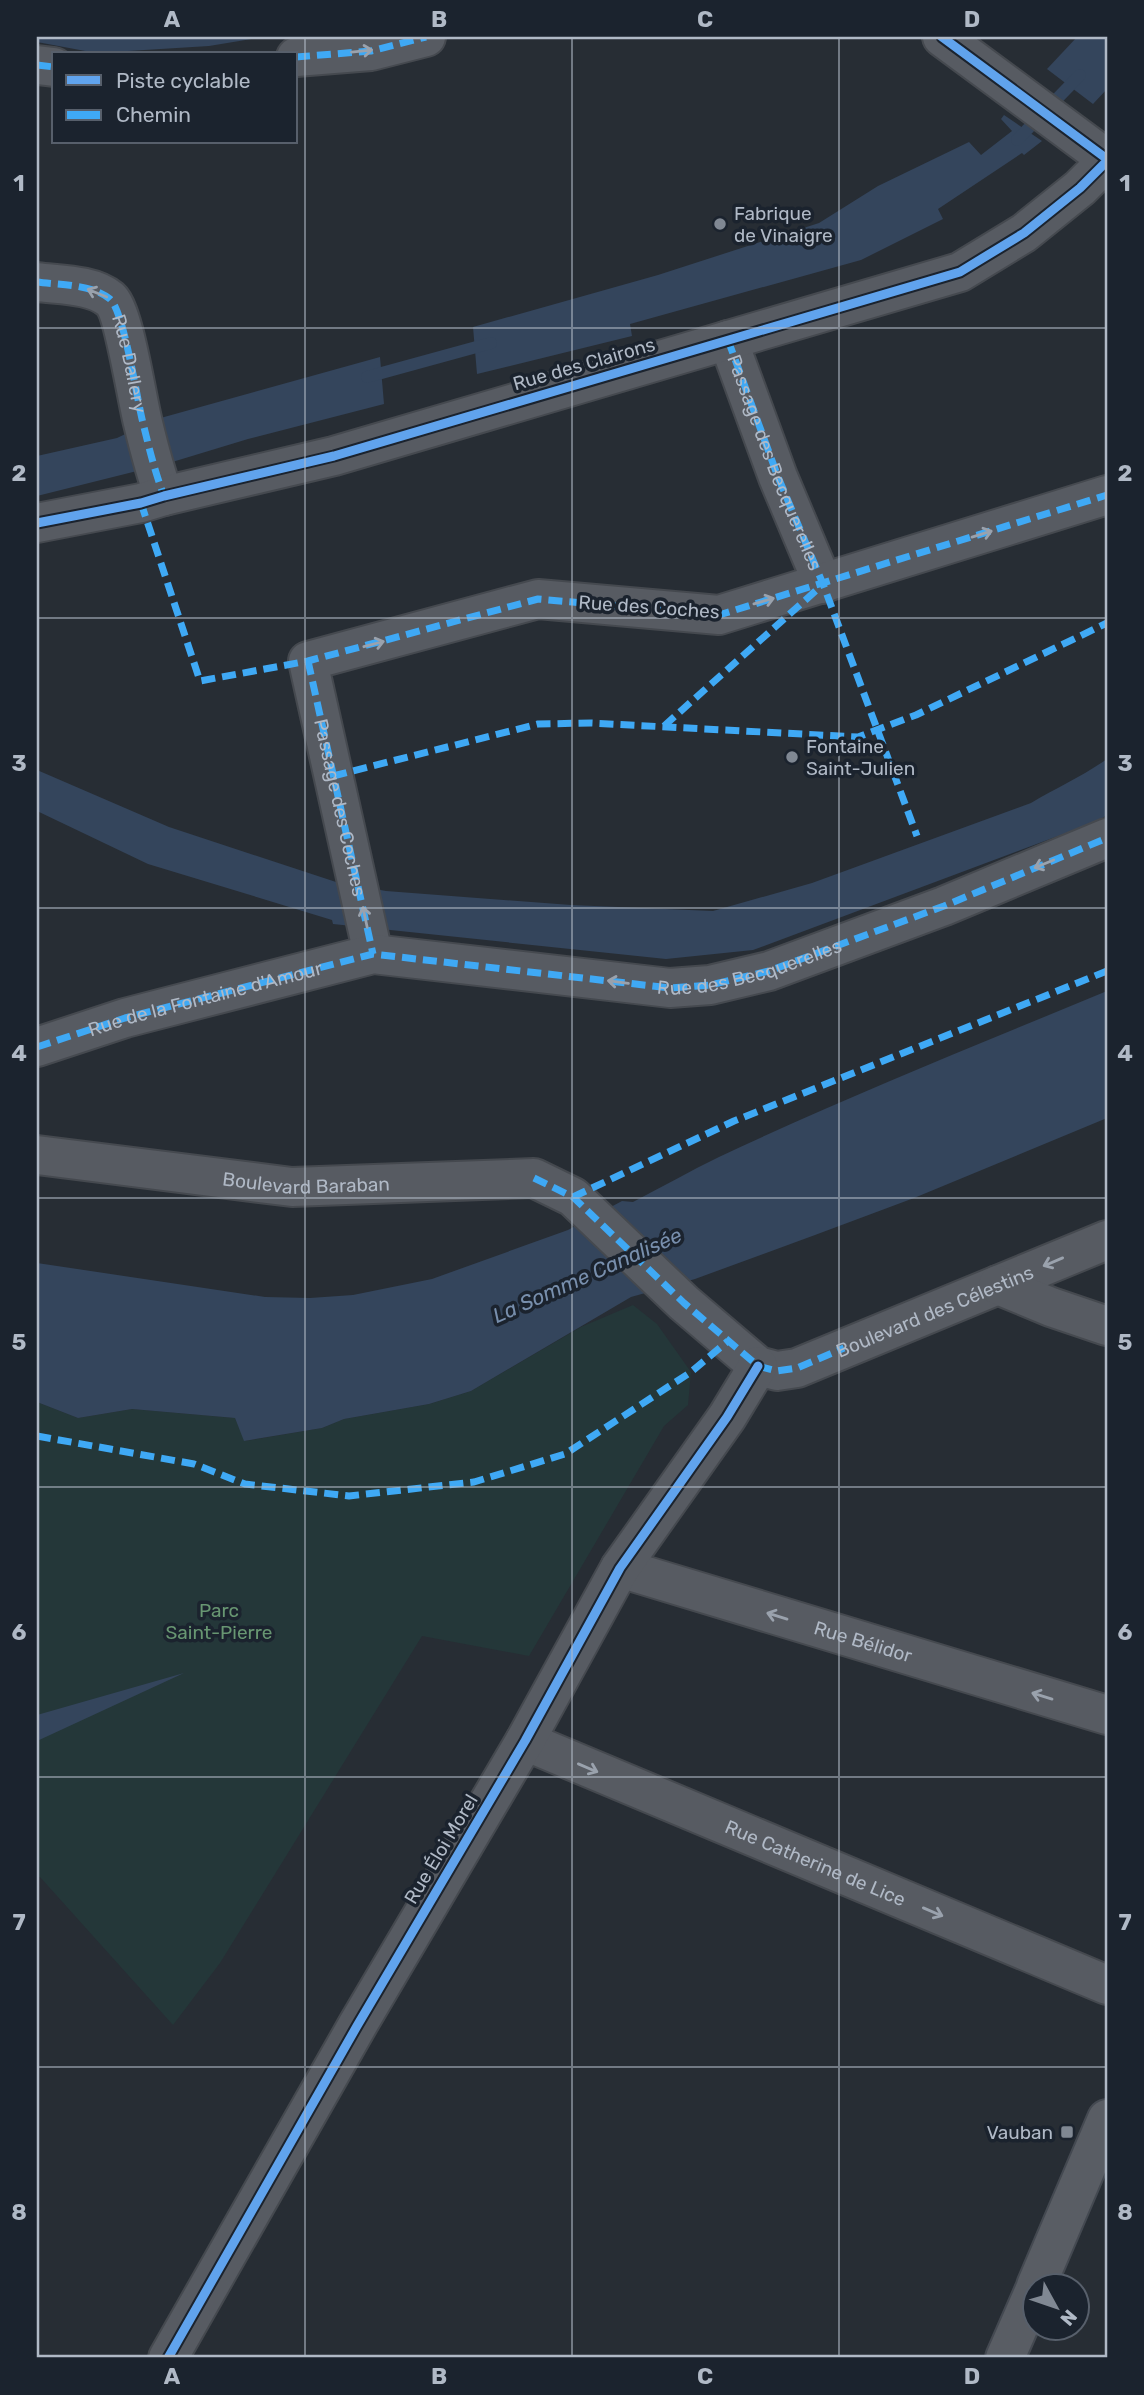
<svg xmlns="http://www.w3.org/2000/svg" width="1144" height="2395" font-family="Rubik,sans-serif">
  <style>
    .green { fill: #243739 }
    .water { fill: #34455c }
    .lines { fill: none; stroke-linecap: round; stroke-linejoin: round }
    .stream { stroke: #34455c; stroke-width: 12 }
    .street-casing { stroke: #45494f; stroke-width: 42 }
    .primary-casing { stroke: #444951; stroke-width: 42 }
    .street { stroke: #575b62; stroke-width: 38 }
    .primary { stroke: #595d64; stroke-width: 38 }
    .quiet { stroke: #3fa9f5; stroke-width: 7; stroke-dasharray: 14 7; stroke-linecap: butt }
    .cycleway-casing { stroke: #1b232e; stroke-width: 13 }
    .cycleway { stroke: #60a3ed; stroke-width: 9 }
    .oneway { stroke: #9aa2ad }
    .grid { fill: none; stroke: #b0b9c6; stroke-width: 2; stroke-opacity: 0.55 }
    .poi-dot { fill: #808893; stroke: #1b232e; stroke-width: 2.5 }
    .labels { text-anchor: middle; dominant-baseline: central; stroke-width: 7; stroke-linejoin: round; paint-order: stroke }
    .poi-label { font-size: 19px; fill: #b0b9c6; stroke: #1b232e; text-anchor: start }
    .street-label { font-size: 19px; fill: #b0b9c6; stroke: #1b232e }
    .park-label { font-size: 19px; fill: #689672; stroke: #1b232e }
    .water-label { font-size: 21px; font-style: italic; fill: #788fad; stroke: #1b232e }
    .neatline { fill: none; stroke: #b0b9c6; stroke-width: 2.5 }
    .grid-label { font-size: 23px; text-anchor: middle; font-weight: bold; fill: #b0b9c6 }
  </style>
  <rect width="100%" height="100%" fill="#272d34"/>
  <path class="green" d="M633,1305L657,1324L691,1372L688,1405L664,1426L529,1656L422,1636L220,1963L173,2025L40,1877L37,1878V1402L78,1418L132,1409L235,1418L245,1441L322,1428L344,1419L429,1404L471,1391L581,1327Z"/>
  <path class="water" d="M37,37H264L209,46L96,53L37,42Z
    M1077,37H1107V89L1093,104L1047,69Z
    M1004,115L1042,141L1024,155L1022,153L938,209L943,219L861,260L630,324L632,336L477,374L473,327L658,275L819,223L878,186L969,142L981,155L1012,131L1001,119Z
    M380,357L384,404L248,439L169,463L37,496V456L117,438L157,419Z
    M1107,759V815L1098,821L753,950L666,959L333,924L332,920L148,864L37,811V770L169,827L336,882L386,891L571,905L713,911L812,883L1031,803C1056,788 1083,776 1107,759Z
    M1107,991V1118L914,1198L815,1235L695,1279L631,1297L471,1391L429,1404L344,1419L322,1428L244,1441L235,1418L132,1409L78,1418L37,1402V1263L265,1297L310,1298L353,1295L432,1279L568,1230L622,1201L633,1202C662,1187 690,1171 719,1157C846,1097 977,1045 1107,991Z
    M184,1673L37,1741V1715Z"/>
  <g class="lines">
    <path class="stream" d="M1017,140L1080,75
      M367,377L491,343"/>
    <g class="street-casing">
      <g id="street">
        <path d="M942,37L1107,159"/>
        <path d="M296,57L371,51L426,37"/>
        <path d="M37,65L54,67"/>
        <path id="s1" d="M37,282C59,285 92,284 110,299C124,311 137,400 143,423C149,448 155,472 164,496"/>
        <path id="s2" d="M728,340L778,477L823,584"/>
        <path d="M37,523L141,503L164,496L334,456L960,272L1024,233L1080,188L1107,161"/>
        <path d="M373,954L308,661L538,599L719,615L1107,495"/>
        <path id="s3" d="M37,1047L125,1018L373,954L670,988L710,985L769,971L944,906L1107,838"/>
        <path id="s4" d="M37,1155L292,1187L534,1178L573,1197L684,1303L758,1366L777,1371L797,1368L1107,1240"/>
        <path d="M998,1285L1051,1307L1107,1326"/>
        <path id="s5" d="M620,1568L1107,1715"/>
        <path id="s6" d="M525,1741L1107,1985"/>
        <path d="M168,2358L357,2026L525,1741L620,1568L727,1417L758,1366"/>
      </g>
    </g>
    <g class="primary-casing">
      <path id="primary" d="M1036,2286L1107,2119
        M1005,2358L1036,2287"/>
    </g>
    <use href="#street" class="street"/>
    <use href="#primary" class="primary"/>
    <g class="quiet">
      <path d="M296,57L371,51L426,37"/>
      <path d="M37,65L54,67"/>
      <path d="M37,282C59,285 92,284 110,299C124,311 137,400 143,423C149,448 155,472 164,496"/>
      <path d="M728,340L778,477L823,584L917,836"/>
      <path d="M141,503L200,681L308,661L538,599L719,615L1107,495"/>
      <path id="s7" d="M308,661L373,954"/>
      <path d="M664,726L820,587"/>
      <path d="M333,776L538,724L591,723L858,737L916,715L1107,623"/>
      <path d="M37,1047L125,1018L373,954L670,988L710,985L769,971L944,906L1107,838"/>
      <path d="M534,1178L573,1197L684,1303L758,1366L777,1371L797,1368L844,1348"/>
      <path d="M573,1197L734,1121L1107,971"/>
      <path d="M37,1436L194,1464L245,1484L349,1496L474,1482L565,1454L691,1372L728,1341"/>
    </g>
    <g class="cycleway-casing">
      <path id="cycleway" d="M942,37L1107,159
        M37,523L141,503L164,496L334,456L960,272L1024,233L1080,188L1107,161
        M168,2358L357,2026L525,1741L620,1568L727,1417L758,1366"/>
    </g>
    <use href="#cycleway" class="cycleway"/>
  </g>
  <defs><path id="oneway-shaft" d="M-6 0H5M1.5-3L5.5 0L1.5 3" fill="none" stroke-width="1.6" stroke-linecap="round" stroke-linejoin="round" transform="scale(1.75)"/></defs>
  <g class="oneway">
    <use href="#oneway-shaft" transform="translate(362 51) rotate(-6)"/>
    <use href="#oneway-shaft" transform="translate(97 293) rotate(-158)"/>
    <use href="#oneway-shaft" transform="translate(982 534) rotate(-17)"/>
    <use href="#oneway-shaft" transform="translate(764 601) rotate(-16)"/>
    <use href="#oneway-shaft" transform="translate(374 644) rotate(-15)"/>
    <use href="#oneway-shaft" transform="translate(1044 864) rotate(158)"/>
    <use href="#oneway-shaft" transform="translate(365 917) rotate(-102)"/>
    <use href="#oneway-shaft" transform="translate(618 982) rotate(-173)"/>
    <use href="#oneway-shaft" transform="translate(1053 1262) rotate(157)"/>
    <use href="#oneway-shaft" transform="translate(777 1616) rotate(-163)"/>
    <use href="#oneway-shaft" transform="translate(1042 1696) rotate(-163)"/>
    <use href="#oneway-shaft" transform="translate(588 1768) rotate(23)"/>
    <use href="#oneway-shaft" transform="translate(933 1912) rotate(23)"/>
  </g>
  <path class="grid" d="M305,37V2358M572,37V2358M839,37V2358M37,328H1107M37,618H1107M37,908H1107M37,1198H1107M37,1487H1107M37,1777H1107M37,2067H1107"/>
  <g class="poi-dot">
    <circle cx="720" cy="224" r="7"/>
    <circle cx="792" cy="757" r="7"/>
    <rect x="1060" y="2125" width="14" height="14" rx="3.5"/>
  </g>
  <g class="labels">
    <g class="poi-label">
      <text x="734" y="213">Fabrique<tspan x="734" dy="22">de Vinaigre</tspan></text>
      <text x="806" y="746">Fontaine<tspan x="806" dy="22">Saint-Julien</tspan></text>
      <text x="1053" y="2132" text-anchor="end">Vauban</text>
    </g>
    <g class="street-label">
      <text stroke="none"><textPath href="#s1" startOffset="144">Rue Dallery</textPath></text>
      <text transform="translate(584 364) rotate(-16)">Rue des Clairons</text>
      <text stroke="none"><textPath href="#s2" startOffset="131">Passage des Becquerelles</textPath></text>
      <text transform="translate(649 607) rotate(4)">Rue des Coches</text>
      <text stroke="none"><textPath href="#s7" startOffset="150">Passage des Coches</textPath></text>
      <text stroke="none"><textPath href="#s3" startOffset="730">Rue des Becquerelles</textPath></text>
      <text stroke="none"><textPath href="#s3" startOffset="175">Rue de la Fontaine d'Amour</textPath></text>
      <text stroke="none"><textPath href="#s4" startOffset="271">Boulevard Baraban</textPath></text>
      <text stroke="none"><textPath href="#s4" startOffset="982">Boulevard des Célestins</textPath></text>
      <text stroke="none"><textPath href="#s5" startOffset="254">Rue Bélidor</textPath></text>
      <text transform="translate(441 1849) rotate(-59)">Rue Éloi Morel</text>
      <text stroke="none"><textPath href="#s6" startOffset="315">Rue Catherine de Lice</textPath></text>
    </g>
    <g class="park-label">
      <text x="219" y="1610">Parc<tspan x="219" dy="22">Saint-Pierre</tspan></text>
    </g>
    <g class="water-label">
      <text transform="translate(587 1275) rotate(-24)">La Somme Canalisée</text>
    </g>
  </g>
  <rect width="1144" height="2395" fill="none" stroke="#1b232e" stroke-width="77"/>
  <rect x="52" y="52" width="245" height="91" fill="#1b232e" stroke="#575f6b" stroke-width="2"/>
  <rect x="66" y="75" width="35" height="10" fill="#60a3ed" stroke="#575f6b" stroke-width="2"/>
  <text x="116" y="88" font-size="21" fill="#b0b9c6">Piste cyclable</text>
  <rect x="66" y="110" width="35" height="10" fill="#3fa9f5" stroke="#575f6b" stroke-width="2"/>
  <text x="116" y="122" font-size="21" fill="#b0b9c6">Chemin</text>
  <g transform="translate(1056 2307) rotate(130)"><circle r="33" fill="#1b232e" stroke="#575f6b" stroke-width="2"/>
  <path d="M0-5L12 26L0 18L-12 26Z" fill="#808893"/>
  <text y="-10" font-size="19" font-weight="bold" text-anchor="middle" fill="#b0b9c6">N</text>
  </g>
  <rect x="38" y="38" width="1068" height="2318" class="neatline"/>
  <g class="grid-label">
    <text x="172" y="27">A</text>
    <text x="439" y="27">B</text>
    <text x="705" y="27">C</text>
    <text x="972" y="27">D</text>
    <text x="19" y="191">1</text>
    <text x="1125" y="191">1</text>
    <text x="19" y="481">2</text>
    <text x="1125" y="481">2</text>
    <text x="19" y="771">3</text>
    <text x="1125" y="771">3</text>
    <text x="19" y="1061">4</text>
    <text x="1125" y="1061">4</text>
    <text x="19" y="1350">5</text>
    <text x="1125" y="1350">5</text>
    <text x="19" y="1640">6</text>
    <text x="1125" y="1640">6</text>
    <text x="19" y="1930">7</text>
    <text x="1125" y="1930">7</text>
    <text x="19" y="2220">8</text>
    <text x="1125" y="2220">8</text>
    <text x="172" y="2384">A</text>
    <text x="439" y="2384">B</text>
    <text x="705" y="2384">C</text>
    <text x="972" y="2384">D</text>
  </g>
</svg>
